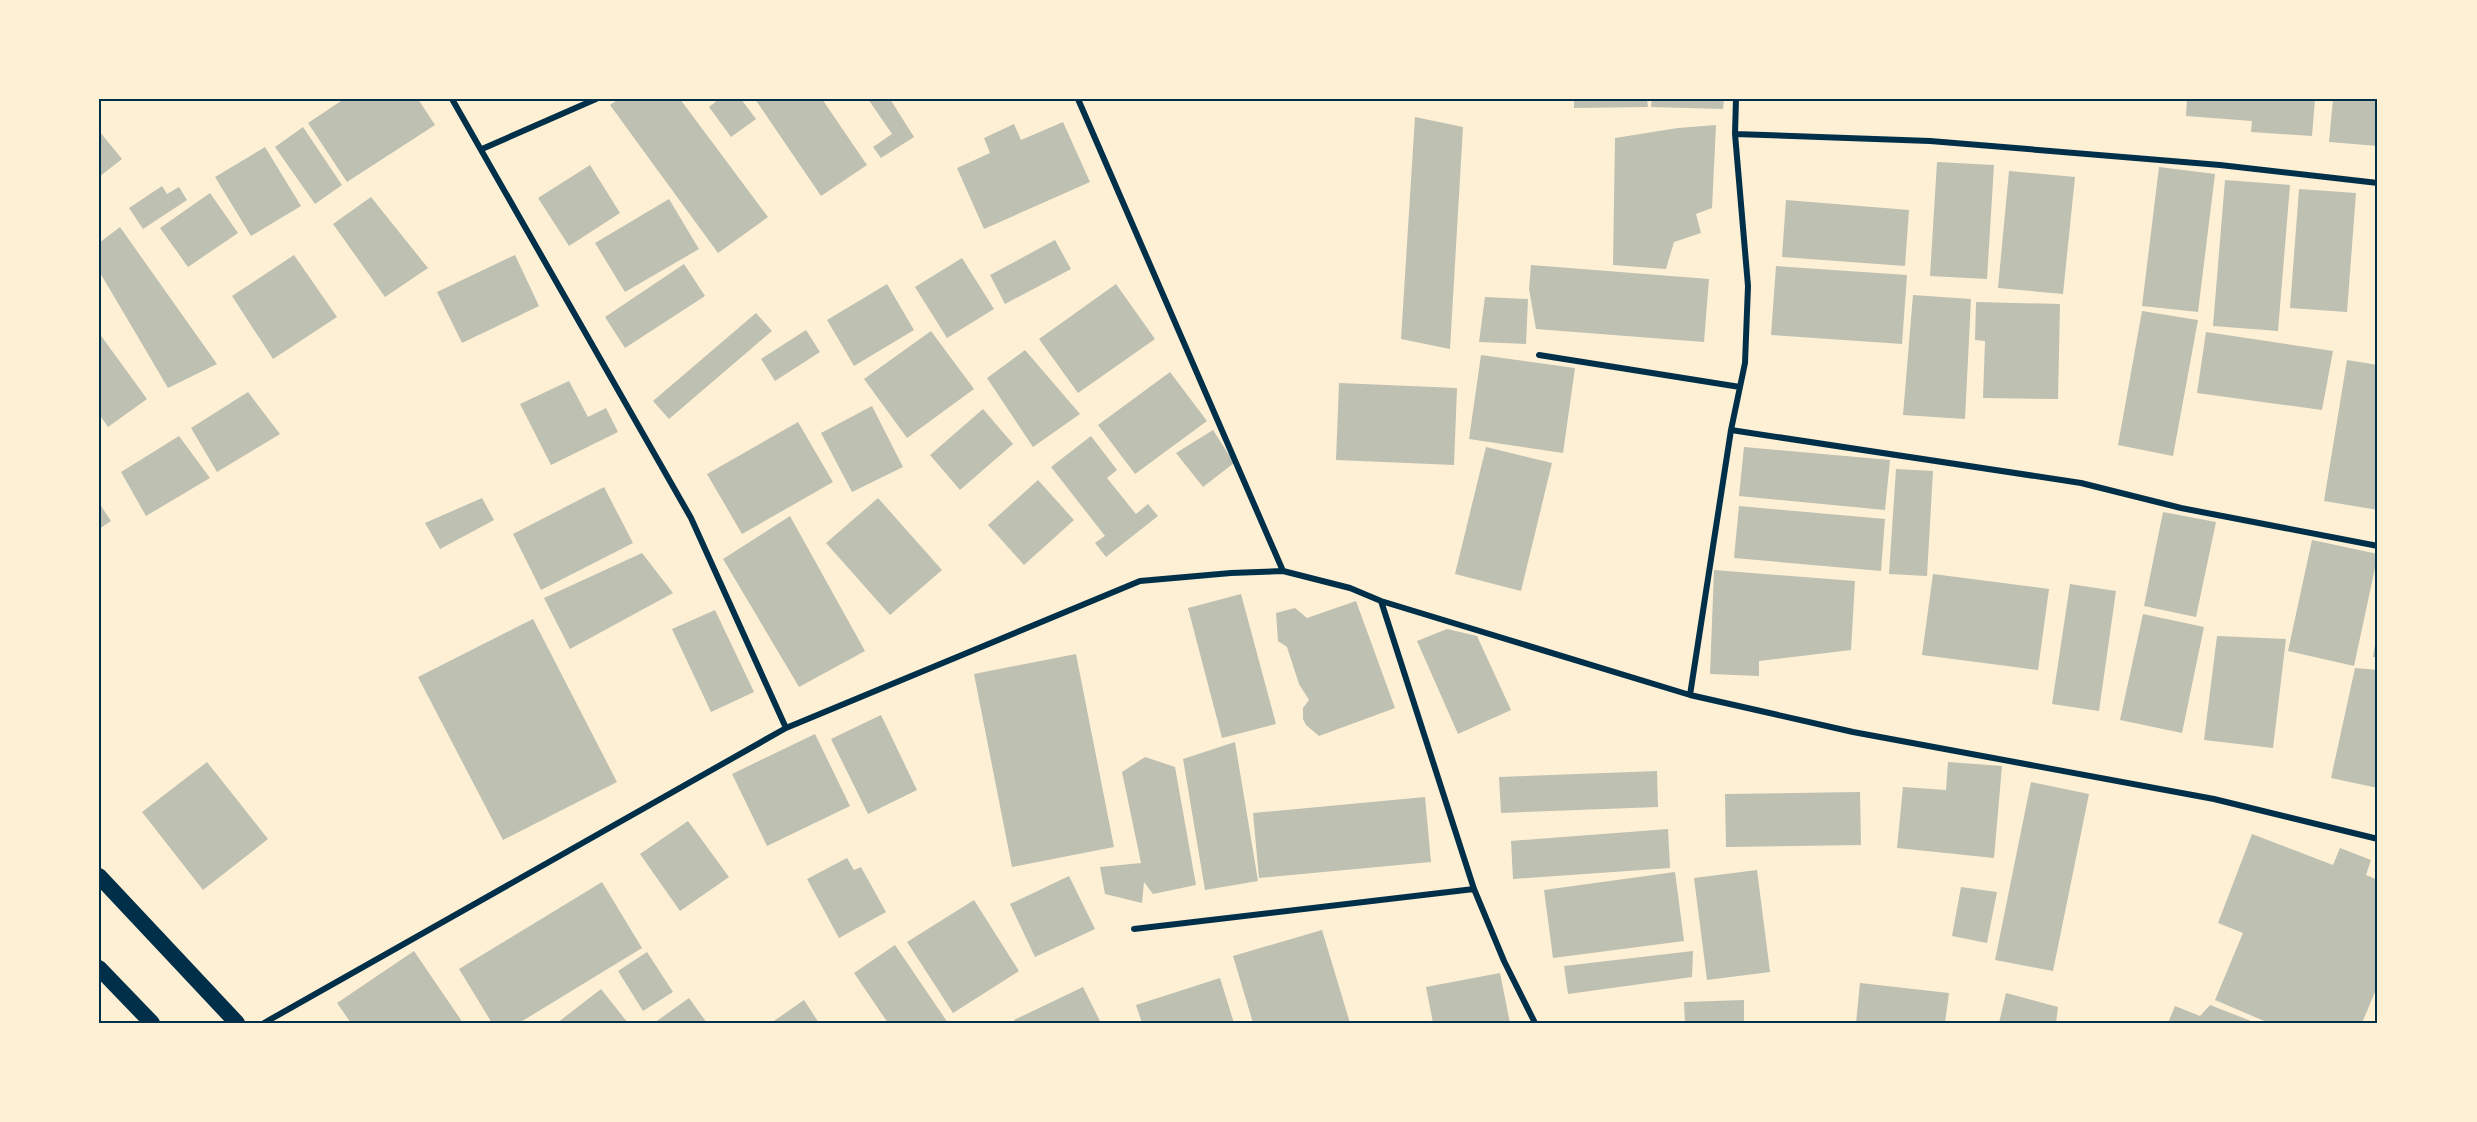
<svg xmlns="http://www.w3.org/2000/svg" width="2477" height="1122" font-family="'IBM Plex Serif',serif">
  <style>
    .building { fill: #bec0b2 }
    .lines { fill: none; stroke-linecap: round; stroke-linejoin: round }
    .minor { stroke: #003049; stroke-width: 6 }
    .trunk { stroke: #003049; stroke-width: 16 }
    .neatline { fill: none; stroke: #003049; stroke-width: 2 }
  </style>
  <rect width="100%" height="100%" fill="#fdf0d5"/>
  <path class="building" d="M344,99H418L435,125L347,182L308,123Z
    M619,99H680L768,217L718,253L610,105Z
    M719,99H741L756,119L731,137L709,107Z
    M755,99H822L867,165L821,196Z
    M868,99H890L914,137L881,158L873,147L892,134Z
    M1574,99H1647L1648,107L1574,108Z
    M1652,99H1724L1723,109L1651,107Z
    M2187,99H2315L2312,136L2251,132L2252,121L2186,116Z
    M2333,99H2378V146L2329,142Z
    M1415,117L1463,127L1450,349L1401,339Z
    M1063,122L1090,182L984,229L957,168L990,153L984,138L1014,124L1021,140Z
    M1716,125L1712,208L1696,214L1701,233L1674,242L1666,269L1613,265L1615,138L1678,128Z
    M303,127L342,185L315,204L275,147Z
    M99,131L122,159L99,177Z
    M265,147L301,206L251,236L215,177Z
    M1937,162L1994,165L1987,279L1930,276Z
    M590,165L620,213L569,246L538,198Z
    M2159,167L2215,174L2198,312L2142,306Z
    M2009,171L2075,177L2063,294L1998,288Z
    M2225,180L2290,185L2278,331L2213,326Z
    M162,186L167,194L179,187L187,200L143,229L129,208Z
    M2299,189L2356,193L2347,312L2290,308Z
    M210,193L238,233L188,267L160,228Z
    M371,197L428,268L385,297L333,224Z
    M669,199L699,249L625,292L595,243Z
    M1786,200L1909,210L1905,266L1782,257Z
    M120,227L217,364L168,388L99,271V243Z
    M1055,240L1071,269L1005,304L990,275Z
    M294,255L337,317L273,359L232,296Z
    M515,255L539,306L462,343L437,292Z
    M962,258L994,309L947,338L915,287Z
    M684,264L705,296L625,348L605,317Z
    M1531,265L1709,279L1704,342L1536,329L1529,289Z
    M1776,266L1907,275L1902,344L1771,335Z
    M887,284L914,330L854,366L827,320Z
    M1116,284L1155,339L1078,393L1039,339Z
    M1913,295L1971,299L1965,419L1903,415Z
    M1485,297L1528,299L1526,344L1479,342Z
    M1976,302L2060,304L2058,399L1983,398L1985,341L1975,340Z
    M2142,311L2198,320L2173,456L2118,445Z
    M756,313L772,331L669,419L653,401Z
    M806,330L820,352L775,381L761,359Z
    M931,331L974,389L907,438L864,379Z
    M2206,332L2333,351L2322,410L2197,393Z
    M99,333L147,399L108,427L99,414Z
    M1025,350L1080,414L1033,447L987,378Z
    M1481,355L1575,368L1563,453L1469,439Z
    M2347,360L2378,365V510L2324,501Z
    M1170,372L1207,421L1135,474L1098,425Z
    M569,381L588,417L606,408L618,432L551,465L520,404Z
    M1339,383L1457,388L1454,465L1336,460Z
    M248,392L280,434L217,472L191,428Z
    M872,406L903,467L852,492L821,433Z
    M983,409L1013,444L960,490L930,455Z
    M798,422L833,482L742,534L707,474Z
    M1213,430L1234,463L1203,487L1176,453Z
    M179,436L210,478L146,516L121,472Z
    M1091,436L1117,470L1107,478L1136,514L1148,504L1158,516L1106,557L1095,543L1105,536L1051,467Z
    M1486,447L1552,463L1521,591L1455,574Z
    M1744,447L1890,460L1885,510L1739,496Z
    M1896,469L1933,471L1927,576L1889,574Z
    M1038,480L1074,520L1024,565L988,525Z
    M604,487L633,543L541,590L513,534Z
    M482,498L494,520L440,549L425,523Z
    M878,498L942,570L890,615L826,543Z
    M99,503L111,521L99,529Z
    M1739,506L1885,519L1881,571L1734,558Z
    M2163,512L2216,522L2196,617L2144,606Z
    M790,516L865,651L799,687L723,559Z
    M2312,540L2378,554L2354,666L2288,651Z
    M642,553L673,593L570,649L544,598Z
    M1714,570L1855,581L1851,650L1759,661V676L1710,674Z
    M1933,574L2049,589L2038,670L1922,655Z
    M2070,584L2116,591L2099,711L2052,704Z
    M1241,594L1276,724L1222,738L1188,608Z
    M1356,601L1395,708L1319,736L1306,725L1303,719V708L1309,700L1299,684L1287,647L1278,641L1276,613L1295,608L1307,618Z
    M715,610L754,692L711,712L672,629Z
    M2143,614L2204,627L2182,733L2120,720Z
    M533,619L617,782L503,840L418,677Z
    M1447,629L1477,636L1511,710L1458,734L1417,641Z
    M2377,632H2378V657H2373Z
    M2217,636L2286,639L2273,748L2204,740Z
    M1076,654L1114,847L1012,867L974,674Z
    M2355,668L2378,670V788L2331,778Z
    M881,715L917,790L868,814L831,739Z
    M815,734L850,806L767,846L732,774Z
    M1235,742L1258,881L1205,890L1183,759Z
    M1145,757L1175,767L1196,885L1153,894L1144,882L1142,903L1105,894L1100,867L1141,863L1122,772Z
    M207,762L268,839L203,890L142,812Z
    M1948,762L2002,766L1994,858L1897,848L1903,787L1946,790Z
    M1657,771L1658,807L1501,813L1499,777Z
    M2031,782L2089,794L2053,971L1995,960Z
    M1860,792L1861,845L1726,847L1725,794Z
    M1425,797L1431,862L1259,878L1253,813Z
    M688,821L729,877L680,911L640,854Z
    M1668,829L1670,868L1513,879L1511,841Z
    M2252,834L2333,865L2340,848L2371,860L2366,875L2378,880V985L2362,1023H2269L2215,1000L2243,933L2218,923Z
    M847,858L854,870L861,867L886,912L839,938L807,879Z
    M1757,870L1770,972L1707,980L1694,878Z
    M1675,872L1684,941L1553,958L1544,890Z
    M1069,876L1095,929L1035,957L1010,904Z
    M602,882L642,948L519,1023H492L459,969Z
    M1961,887L1997,892L1987,943L1952,936Z
    M974,900L1019,971L953,1013L907,942Z
    M1322,930L1350,1023H1253L1233,956Z
    M895,945L948,1023H888L854,973Z
    M414,951L463,1023H351L337,1003Z
    M1693,951L1692,977L1568,994L1564,966Z
    M647,952L673,992L643,1011L618,971Z
    M1500,973L1510,1023H1433L1426,987Z
    M1220,978L1234,1023H1142L1136,1005Z
    M1860,983L1949,993L1945,1023H1856Z
    M1083,987L1101,1023H1015L1014,1020Z
    M601,989L628,1023H557Z
    M2006,993L2058,1007L2056,1023H1999Z
    M689,998L707,1023H654Z
    M804,1000L819,1023H771Z
    M1744,1000V1023H1685L1684,1002Z
    M2210,1005L2256,1023H2168L2175,1006L2200,1016Z"/>
  <g class="lines">
    <path class="minor" d="M452,99L691,518L786,728
      M1078,99L1283,571
      M1735,134L1930,141L2220,165L2378,183
      M482,149L596,99
      M1539,355L1740,387
      M1731,430L2081,483L2181,508L2378,546
      M1381,601L1474,889L1504,961L1535,1023
      M1690,695L1731,430L1745,363L1748,286L1735,134L1736,99
      M1134,929L1474,889
      M264,1023L786,728L1140,581L1231,573L1283,571L1350,588L1381,601L1690,695L1853,732L2214,799L2378,839"/>
    <path class="trunk" d="M99,876L237,1023
      M99,968L152,1023"/>
  </g>
  <rect width="2477" height="1122" fill="none" stroke="#fdf0d5" stroke-width="201"/>
  <rect x="100" y="100" width="2276" height="922" class="neatline"/>
</svg>
